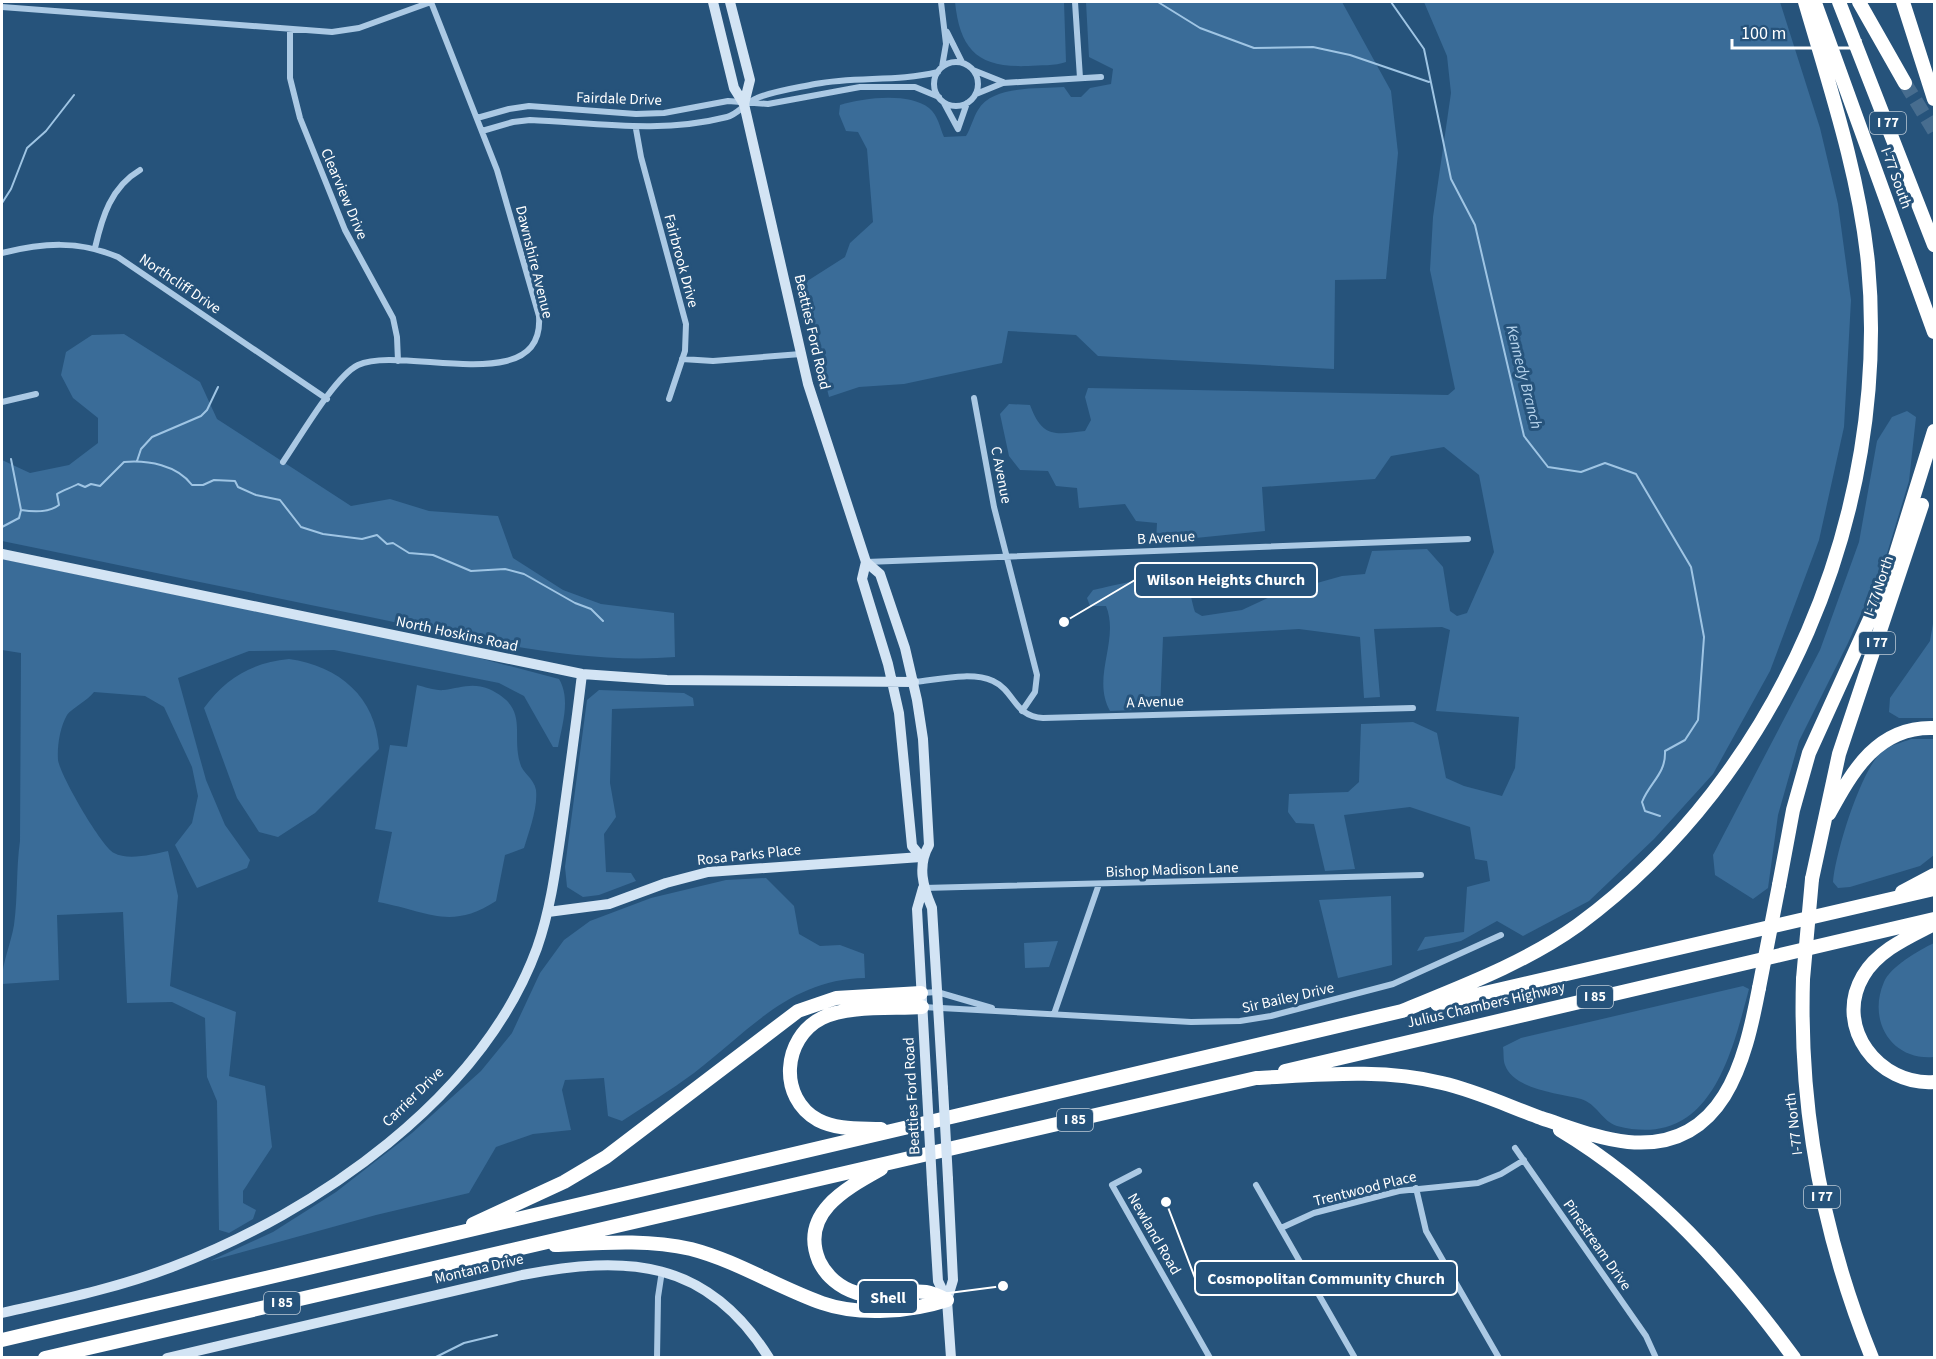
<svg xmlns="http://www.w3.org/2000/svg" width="1936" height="1359" font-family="'Source Sans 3',sans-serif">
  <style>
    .green { fill: #3a6c98 }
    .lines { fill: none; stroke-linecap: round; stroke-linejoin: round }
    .stream { stroke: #9fc5e4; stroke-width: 2 }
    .highway-tunnel { stroke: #476d8f; stroke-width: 14; stroke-dasharray: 14 7; stroke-linecap: butt }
    .street { stroke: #abc9e4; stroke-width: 6 }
    .secondary { stroke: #d3e4f4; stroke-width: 10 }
    .highway { stroke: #fff; stroke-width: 14 }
    .secondary-bridge { stroke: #d3e4f4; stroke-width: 10 }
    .highway-bridge { stroke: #fff; stroke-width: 14 }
    .labels { text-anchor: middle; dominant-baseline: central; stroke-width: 6; stroke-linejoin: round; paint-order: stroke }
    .shield { fill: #26537b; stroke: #becbd7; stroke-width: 1.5 }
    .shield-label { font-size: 14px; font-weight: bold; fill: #fff }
    .street-label { font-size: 15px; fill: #fff; stroke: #26537b }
    .water-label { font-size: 16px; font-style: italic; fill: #b6d3ec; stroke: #26537b }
    .leader { fill: none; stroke: #fff; stroke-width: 2 }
    .callout-dot { fill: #fff; stroke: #26537b; stroke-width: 2 }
    .callout { fill: #26537b; stroke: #fff; stroke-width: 2 }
    .callout-label { font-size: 16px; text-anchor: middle; font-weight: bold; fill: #fff }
  </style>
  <rect width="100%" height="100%" fill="#26537b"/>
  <path class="green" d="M955,2H1064L1066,62C1055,66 1040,65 1028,66C978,68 960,50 955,2Z
    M1086,2H1342L1391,91L1398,153L1386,279L1335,280L1334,369L1098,356L1076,335L1008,331L1002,363L904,384L859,387L829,397L801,285L845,257L850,243L873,222L867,149L858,132L846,131L839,114L840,105C864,98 908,92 929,108C938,115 940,128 944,137L966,136C971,128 973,118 978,110C992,85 1039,89 1064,87L1071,97H1081L1090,88L1111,84L1113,69L1089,57Z
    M1424,2H1780L1820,128L1838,204L1851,300L1844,427L1819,540L1770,671L1713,774L1654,839L1589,901L1523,936L1497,921L1461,941L1417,951L1425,937L1464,932L1467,887L1490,881L1487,861L1475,859L1470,827L1410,807L1344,815L1355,869L1325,871L1314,824L1296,823L1288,812L1289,794L1348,792L1359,782L1361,724L1413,722L1437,733L1446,778L1464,786L1502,796L1515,768L1519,717L1436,711L1450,630L1442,627L1374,629L1380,697L1364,698L1360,637L1299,629L1163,637L1160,709L1110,711C1091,677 1120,640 1106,606H1090L1087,598L1093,590C1111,586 1175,569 1186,584C1191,591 1192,604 1195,612L1202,616L1242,610L1274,595L1342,576L1365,574L1372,551L1427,549L1443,567L1450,611L1457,616L1467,613L1494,552L1479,475L1444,447L1391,456L1375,479L1262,487L1265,531L1156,542L1157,523L1136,521L1125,504L1079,508L1077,488L1056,486L1048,471L1020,470L1009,456L1000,414L1009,404L1030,405C1042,437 1053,435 1085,431L1091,420L1085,397L1088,388L1448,395L1455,389L1430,270L1433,217L1451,93L1447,56Z
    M124,334L200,382L217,419L351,506L390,499L429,511L498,516L513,558L563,590L601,604L674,613L675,657C577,665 466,637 370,617C247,592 124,566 2,541V460L30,473L69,465L98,443V418L73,398L61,375L66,352L92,335Z
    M1907,411L1916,417L1909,481L1885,560L1848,643L1799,741L1778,815L1768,888L1753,899L1715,875L1713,855L1820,650L1859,542L1877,441L1892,417Z
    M2,559L460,653L559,679C571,699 562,725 558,747H553L524,696L499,683L334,650L249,651L178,678L206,780L225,825L250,860L247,868L197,888L175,845L192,823L198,796L192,767L164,707L145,696L94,692C88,700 71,709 67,715C60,727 57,746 58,760C60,775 101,846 114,853C128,861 154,854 168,851L178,896L170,986L236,1012L229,1076L265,1086L272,1147L243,1191V1203L256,1210L253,1219L229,1233L219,1230L217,1101L207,1077L205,1018L172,1002L127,1003L123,912L57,915L59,980L2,984C1,965 11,944 14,925C18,897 16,869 20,841L21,653L2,650Z
    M1934,618V718H1899L1889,712L1890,698L1930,641Z
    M289,659C339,666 376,697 379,749L315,813L278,837L259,832L237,798L204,708C226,678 251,663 289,659Z
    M417,685C425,687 436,691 444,690C460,688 472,682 489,689C530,708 511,732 520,763C522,773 534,778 536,790C538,808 529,831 524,848L505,855L496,901C450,931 427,911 378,902L392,832L375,829L390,745L407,747Z
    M599,690L684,693L693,698L694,706L612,709L610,783L616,817L604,834L606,872L631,873L636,881L599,895L583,897L567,887L565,867L587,700Z
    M1911,739H1934V855L1920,866L1850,887L1838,888L1833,882C1835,854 1862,764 1885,749C1892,745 1903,742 1911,739Z
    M766,878L794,906L799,934L820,946L840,945L864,954L865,978C790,979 749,1031 694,1073C671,1090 646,1105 622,1121L608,1116L604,1078L565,1080L562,1090L571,1130L533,1134L496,1147L469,1193L376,1215L210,1261L273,1232L336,1192L412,1133L481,1071L512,1033L540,973L564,940L590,921L651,898L726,880Z
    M1391,896L1392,965L1338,978L1319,900Z
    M1058,941L1049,967L1025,968L1024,943Z
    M1934,943V1057C1892,1061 1867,1021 1884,982C1890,967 1919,950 1934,943Z
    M1743,986L1749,989C1731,1056 1710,1150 1617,1126C1603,1122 1596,1103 1581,1099C1559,1093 1514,1090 1505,1065C1503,1060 1504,1053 1503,1047L1521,1038Z"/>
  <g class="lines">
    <path class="stream" d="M1158,2L1200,28L1254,48L1313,47L1350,55L1429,82
      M1391,2L1424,49L1451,179L1475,225L1524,436L1548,467L1581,472L1605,463L1636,474L1691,567L1704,637L1698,720L1685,740L1665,751C1666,774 1650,782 1642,802L1645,811L1660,816
      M2,203L11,189L27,148L46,131L74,95
      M137,461L141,449L152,437L201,416L207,410L218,387
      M21,510C34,512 49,513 59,505L57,494C63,490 71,488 78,484L85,487L91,484L100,486L124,462C148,460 177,465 192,485H203L214,480L235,481L238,487L256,495L280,500L301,527L323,534L362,539L377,535L387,544L393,543L409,553L433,555L471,571L505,569L524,574L575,603L591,609L603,621
      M2,527L19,518L21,510L11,459
      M434,1358L464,1343L497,1335"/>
    <path class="highway-tunnel" d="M1905,83L1934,131"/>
    <path class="street" d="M941,2L946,44L942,67
      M1075,2L1080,78
      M2,7L332,32L359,28L431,2
      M290,30V78L300,118L345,230L393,318L397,337L398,361
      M947,32L962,62
      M934 84a22 22 0 1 1 44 0a22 22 0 1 1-44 0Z
      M973,70L1003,82
      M976,94L1003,83L1101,77
      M944,103L958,129L967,103
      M477,118L509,109L529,106L636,114L664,113L728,101L768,104L860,87H915L939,97
      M636,129L641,157L686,324L685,351L669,399
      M482,131L513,122L530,120C597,123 660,134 727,117C737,115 746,102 757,98C774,91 796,88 815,84C856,76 897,82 938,72
      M95,248C102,217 111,187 140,170
      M2,253C43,243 78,240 118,257L327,399
      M682,359L713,361L801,354
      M974,398L994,507L1037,675L1035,692L1022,711
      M2,402L36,394
      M283,462C299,439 335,376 358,365C402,344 545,400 539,316L497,170L431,2
      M866,562L1468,539
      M914,682C937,680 971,671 993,681C1015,691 1013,716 1043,718L1413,708
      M924,888L1421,875
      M921,993L937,992L992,1008
      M923,1007L1191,1022L1240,1021L1271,1016L1393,984L1501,935
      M1054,1014L1099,884
      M1515,1148L1646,1336L1656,1358
      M1139,1171L1112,1185L1210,1358
      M1256,1185L1355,1358
      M1416,1188L1426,1231L1499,1358
      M1281,1228L1314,1213L1399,1191L1478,1183L1501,1174L1524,1160
      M657,1358L658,1297L662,1271"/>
    <path class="secondary" d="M713,2L734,88L744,104L808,384L866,562L880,574L905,648L917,700L923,739L929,845C917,866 923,887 932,908L943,1088
      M730,2L750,80L744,104
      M2,554L582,674L667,680L914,682
      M866,562L862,579L888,664L899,713L912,846L921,857
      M923,888L917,909L927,1092
      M548,912L609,904L666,883L708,872L921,857
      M948,1179L953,1280L947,1300L951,1358
      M932,1183L938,1281L947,1300
      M2,1313C59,1300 117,1288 172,1267C317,1212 482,1098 537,948C551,908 556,867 562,826C569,775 576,725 582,674
      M167,1358L522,1275C626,1255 707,1258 769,1358"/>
    <path class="highway" d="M1839,2L1934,245
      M1859,2L1905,83
      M1903,2L1934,99
      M1815,3L1934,332
      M1829,814C1853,770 1878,726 1934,728
      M1812,879L1839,754L1922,505
      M1779,885L1793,810L1809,753L1888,579L1934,431
      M1902,892L1934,875
      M1934,924C1909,937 1878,950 1863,976C1833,1027 1879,1086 1934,1082
      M1803,979C1799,1109 1823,1237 1872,1358
      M1437,1004L1934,889
      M1285,1071L1934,919
      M881,1129C860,1128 837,1130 818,1120C778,1098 782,1038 822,1018C847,1005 893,1009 922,1007
      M1560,1130C1655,1187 1729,1269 1794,1358
      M881,1169C847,1188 799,1213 819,1261C826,1276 840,1288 857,1293C879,1299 903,1289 926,1292C933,1293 941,1297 947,1300
      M473,1224L564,1182L606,1157L798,1011L836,998L921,993
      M555,1245C601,1243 646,1239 691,1249C737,1261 777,1287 822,1303C859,1316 910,1312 947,1300
      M2,1340L1402,1011C1463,986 1525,963 1578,925C1781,775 1891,513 1868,263C1859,174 1830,88 1805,2
      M45,1358L1256,1078C1318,1075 1382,1068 1442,1083C1477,1091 1508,1106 1541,1118C1569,1127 1598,1139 1628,1142C1724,1151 1745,1061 1759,988"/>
    <path class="secondary-bridge" d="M943,1088L948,1179
      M927,1092L932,1183"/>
    <path class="highway-bridge" d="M1803,979L1812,879
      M1759,988L1779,885"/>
  </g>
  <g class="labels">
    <g class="shield">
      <rect x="1870" y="112" width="36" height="22" rx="4.5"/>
      <rect x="1859" y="632" width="36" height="22" rx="4.5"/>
      <rect x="1577" y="986" width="36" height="22" rx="4.5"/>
      <rect x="1057" y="1109" width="36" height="22" rx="4.5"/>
      <rect x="1804" y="1186" width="36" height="22" rx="4.5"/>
      <rect x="264" y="1292" width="36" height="22" rx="4.5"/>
    </g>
    <g class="shield-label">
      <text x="1888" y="123">I 77</text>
      <text x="1877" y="643">I 77</text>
      <text x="1595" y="997">I 85</text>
      <text x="1075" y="1120">I 85</text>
      <text x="1822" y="1197">I 77</text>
      <text x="282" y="1303">I 85</text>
    </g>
    <g class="street-label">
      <text transform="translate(619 99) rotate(2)">Fairdale Drive</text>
      <text transform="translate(1896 178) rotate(70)">I-77 South</text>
      <text transform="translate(344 194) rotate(67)">Clearview Drive</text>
      <text transform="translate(681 261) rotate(75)">Fairbrook Drive</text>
      <text transform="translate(534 262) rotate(76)">Dawnshire Avenue</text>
      <text transform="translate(180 284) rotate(34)">Northcliff Drive</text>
      <text transform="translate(812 332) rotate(77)">Beatties Ford Road</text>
      <text transform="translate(1001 475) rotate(79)">C Avenue</text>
      <text transform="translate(1166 538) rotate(-3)">B Avenue</text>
      <text transform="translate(1879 586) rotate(-71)">I-77 North</text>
      <text transform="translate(457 634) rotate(12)">North Hoskins Road</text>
      <text transform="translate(1155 702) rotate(-2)">A Avenue</text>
      <text transform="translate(749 855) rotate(-6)">Rosa Parks Place</text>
      <text transform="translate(1172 870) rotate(-2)">Bishop Madison Lane</text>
      <text transform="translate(1288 998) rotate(-13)">Sir Bailey Drive</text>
      <text transform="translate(1486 1005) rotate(-13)">Julius Chambers Highway</text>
      <text transform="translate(912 1096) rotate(-93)">Beatties Ford Road</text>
      <text transform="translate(413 1097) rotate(-44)">Carrier Drive</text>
      <text transform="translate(1794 1124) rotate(-97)">I-77 North</text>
      <text transform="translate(1365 1189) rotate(-14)">Trentwood Place</text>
      <text transform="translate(1154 1234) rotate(60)">Newland Road</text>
      <text transform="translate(1597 1245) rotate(55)">Pinestream Drive</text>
      <text transform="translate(479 1269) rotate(-13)">Montana Drive</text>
    </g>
    <g class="water-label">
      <text transform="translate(1524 377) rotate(76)">Kennedy Branch</text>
    </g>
  </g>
  <path class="leader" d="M1064 622L1135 580M1166 1202L1195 1278M1003 1286L918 1297"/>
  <g class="callout-dot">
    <circle cx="1064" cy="622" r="6"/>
    <circle cx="1166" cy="1202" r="6"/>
    <circle cx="1003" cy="1286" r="6"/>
  </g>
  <g class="callout">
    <rect x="1135" y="563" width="182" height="34" rx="6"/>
    <rect x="1195" y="1261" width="262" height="34" rx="6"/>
    <rect x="858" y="1280" width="60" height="34" rx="6"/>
  </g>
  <g class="callout-label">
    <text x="1226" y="585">Wilson Heights Church</text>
    <text x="1326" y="1284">Cosmopolitan Community Church</text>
    <text x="888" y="1303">Shell</text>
  </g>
  <rect width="1936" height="1359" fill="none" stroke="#ffffff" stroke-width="6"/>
  <path d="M1732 39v9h128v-9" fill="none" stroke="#ffffff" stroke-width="3"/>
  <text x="1741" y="39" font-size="18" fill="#ffffff" stroke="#26537b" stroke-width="4.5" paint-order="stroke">100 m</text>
</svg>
